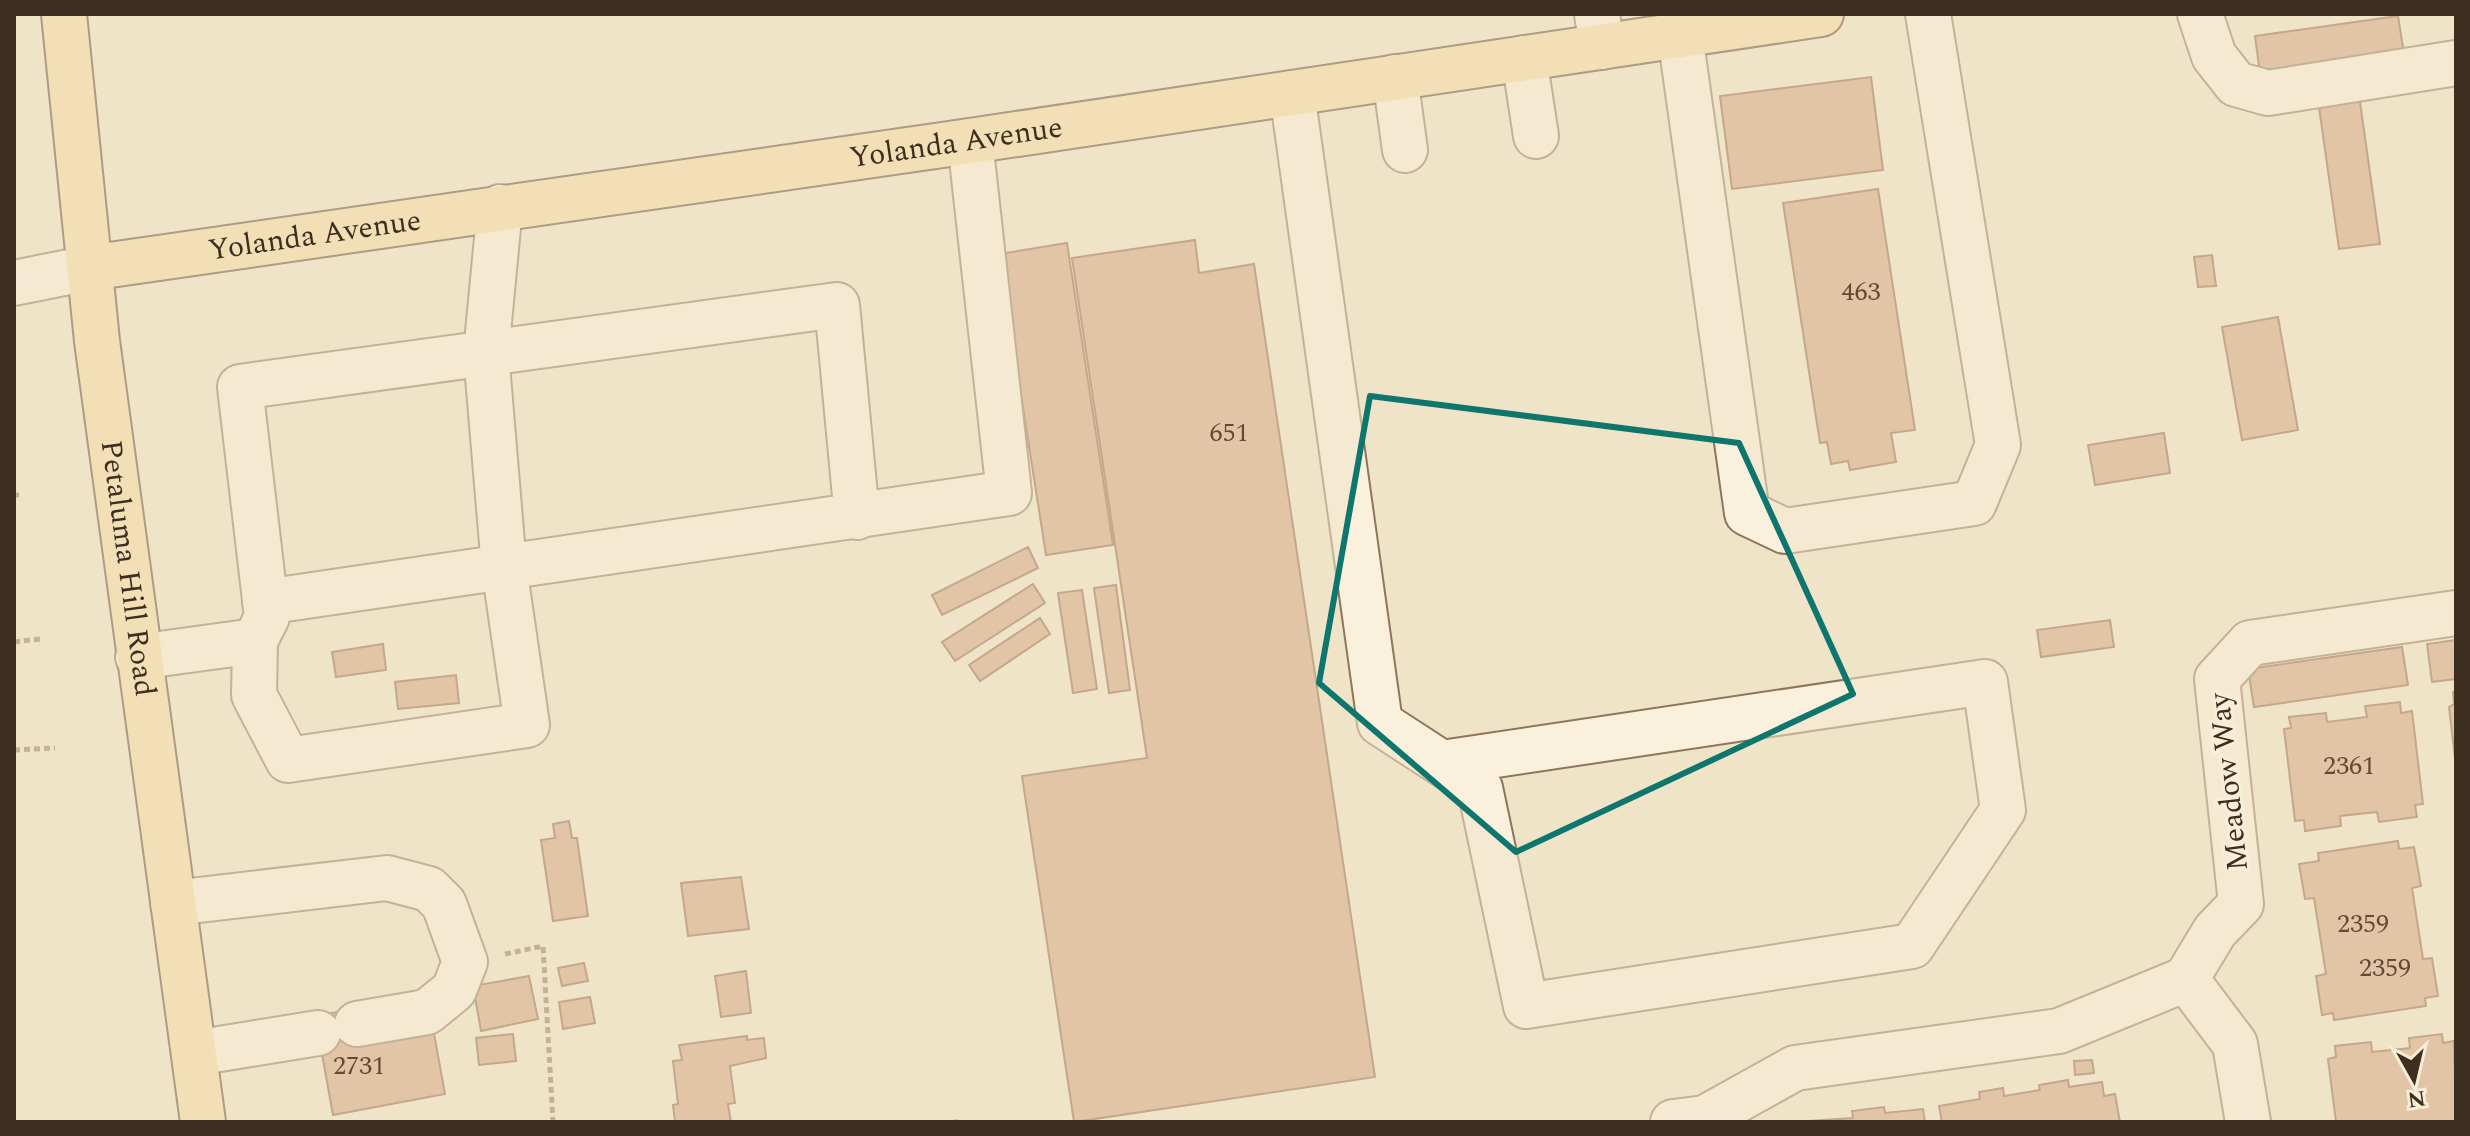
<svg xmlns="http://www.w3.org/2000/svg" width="2470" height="1136" font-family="Spectral,serif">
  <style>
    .building { fill: #cf9f7d; stroke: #8d5f41; stroke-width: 2 }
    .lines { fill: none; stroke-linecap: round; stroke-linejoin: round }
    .minor-casing { stroke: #8d765c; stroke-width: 48 }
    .major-casing { stroke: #5b4430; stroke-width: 48 }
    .path { stroke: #8d765c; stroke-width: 5; stroke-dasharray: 6 4; stroke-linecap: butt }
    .minor { stroke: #faf1dc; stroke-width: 44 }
    .major { stroke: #f3d9a0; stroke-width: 44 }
    .marked { fill: none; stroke: #0f766e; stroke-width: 6; stroke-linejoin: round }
    .labels { text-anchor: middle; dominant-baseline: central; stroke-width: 7; stroke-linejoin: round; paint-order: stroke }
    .number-label { font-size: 26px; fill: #624a37 }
    .street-label { font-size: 30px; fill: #3d2e20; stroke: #f7eed8 }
  </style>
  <rect width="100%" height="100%" fill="#f0e4c8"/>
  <path class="building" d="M2398,16L2405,60L2261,81L2255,36Z
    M1871,77L1883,170L1732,189L1720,96Z
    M2359,95L2380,244L2339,249L2318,100Z
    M1878,189L1915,430L1891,433L1896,462L1850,470L1848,461L1831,464L1827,442L1820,443L1783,203Z
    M1195,240L1199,273L1254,264L1375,1077L1074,1122L1022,776L1147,758L1072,258Z
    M1067,243L1113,545L1046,555L999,254Z
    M2212,255L2216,286L2198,287L2194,257Z
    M2278,317L2298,430L2242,440L2222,327Z
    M2164,433L2170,473L2095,485L2088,445Z
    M1028,547L1038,568L942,615L932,595Z
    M1033,584L1045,603L955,661L942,642Z
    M1116,585L1130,690L1109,693L1094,588Z
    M1082,590L1097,689L1073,693L1058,593Z
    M1040,618L1050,634L980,681L969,665Z
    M2110,620L2114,647L2041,657L2037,630Z
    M2456,640V679L2432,682L2427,644Z
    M383,644L386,670L336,677L332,652Z
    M2402,647L2408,685L2254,707L2248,669Z
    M456,675L459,703L398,709L395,682Z
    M2453,692H2456V767L2449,707L2454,704Z
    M2400,702L2401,713L2412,711L2423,804L2415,805L2417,817L2379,822L2377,812L2340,816L2341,826L2305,831L2304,820L2295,821L2284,729L2291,728L2289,717L2326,713L2327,722L2367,717L2365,706Z
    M569,821L572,838H577L588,916L553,921L541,840L555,838L553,824Z
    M2398,841L2399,849L2414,847L2421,886L2412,888L2423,959L2432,958L2438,996L2425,998L2426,1006L2334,1020L2333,1013L2322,1015L2316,976L2326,974L2314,898L2305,899L2299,864L2319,861L2318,853Z
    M741,877L749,929L688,936L681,883Z
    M584,963L588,981L562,986L558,968Z
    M746,971L751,1013L721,1017L715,976Z
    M529,976L538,1019L481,1031L473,986Z
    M590,997L595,1023L563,1029L559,1002Z
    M354,1009L433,1028L445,1094L333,1115L315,1016Z
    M513,1034L516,1061L479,1065L476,1038Z
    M2442,1034L2443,1043L2454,1041L2456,1122H2336L2328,1059L2336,1057L2335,1046L2371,1042L2372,1052L2410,1048L2409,1038Z
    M747,1036V1040L764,1038L766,1058L730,1066L735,1103L728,1104L731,1122H675L673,1105L678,1104L673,1061L682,1060L679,1045Z
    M2092,1060L2094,1073L2075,1075L2074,1061Z
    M2068,1080L2069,1087L2102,1082L2104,1096L2115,1094L2120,1122H1942L1939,1106L1980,1099L1979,1092L2003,1088L2004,1096L2040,1090L2039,1085Z
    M1884,1107L1885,1113L1923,1109L1925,1122H1793L1853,1118L1852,1111Z"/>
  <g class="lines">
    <g class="minor-casing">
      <path id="minor" d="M1597,14L1602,47
        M2200,14L2214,56L2236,84L2268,93L2456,63
        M1680,35L1747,513L1785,531L1974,503L1998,445L1928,14
        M1524,58L1536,136
        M1395,77L1405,150
        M1292,93L1380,723L1480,788L1526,1006L1912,946L2003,810L1985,682L1442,763
        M500,207L486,353L504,567L1009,493L970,141
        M14,283L89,268
        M265,602L504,567L527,725L288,760L254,695L255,641L267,617L240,387L837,305L857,517
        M138,657L255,641
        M173,903L387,878L429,889L444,904L465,962L454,990L427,1012L357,1024
        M2186,979L2235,1044L2248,1122
        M195,1053L318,1033
        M1673,1122L1705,1118L1795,1068L2059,1031L2186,979L2215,931L2241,904L2217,679L2250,643L2456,613"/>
    </g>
    <g class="major-casing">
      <g id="major">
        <path id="s1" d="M64,14L97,341L203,1122"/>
        <path id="s2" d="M89,268L970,141L1821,14"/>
      </g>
    </g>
    <path class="path" d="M14,495H19
      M14,642L40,639
      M14,750L55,748
      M505,954L543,946L553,1122
      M953,1122H958"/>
    <use href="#minor" class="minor"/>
    <use href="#major" class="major"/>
  </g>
  <path d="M0 0H2470V1136H0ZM1370,396L1739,443L1853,694L1516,852L1319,683Z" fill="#f0e4c8" fill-opacity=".55" fill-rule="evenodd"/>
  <path class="marked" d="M1370,396L1739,443L1853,694L1516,852L1319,683Z"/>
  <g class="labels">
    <g class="number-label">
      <text x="1861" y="292">463</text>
      <text x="1229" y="433">651</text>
      <text x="2349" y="766">2361</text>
      <text x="2363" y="924">2359</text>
      <text x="2385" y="968">2359</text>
      <text x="359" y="1066">2731</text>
    </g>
    <g class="street-label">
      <text stroke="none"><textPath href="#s2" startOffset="876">Yolanda Avenue</textPath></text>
      <text stroke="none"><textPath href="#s2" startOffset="228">Yolanda Avenue</textPath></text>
      <text stroke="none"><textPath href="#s1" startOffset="558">Petaluma Hill Road</textPath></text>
      <text transform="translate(2229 782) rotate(-96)">Meadow Way</text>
    </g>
  </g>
  <rect width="2470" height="1136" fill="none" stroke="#3d2e20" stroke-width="32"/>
  <g transform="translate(2414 1080) rotate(172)" stroke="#f7eed8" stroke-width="6" paint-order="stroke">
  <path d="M0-6L14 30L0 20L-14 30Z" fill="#3d2e20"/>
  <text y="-12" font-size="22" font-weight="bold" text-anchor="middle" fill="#3d2e20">N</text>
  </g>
</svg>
